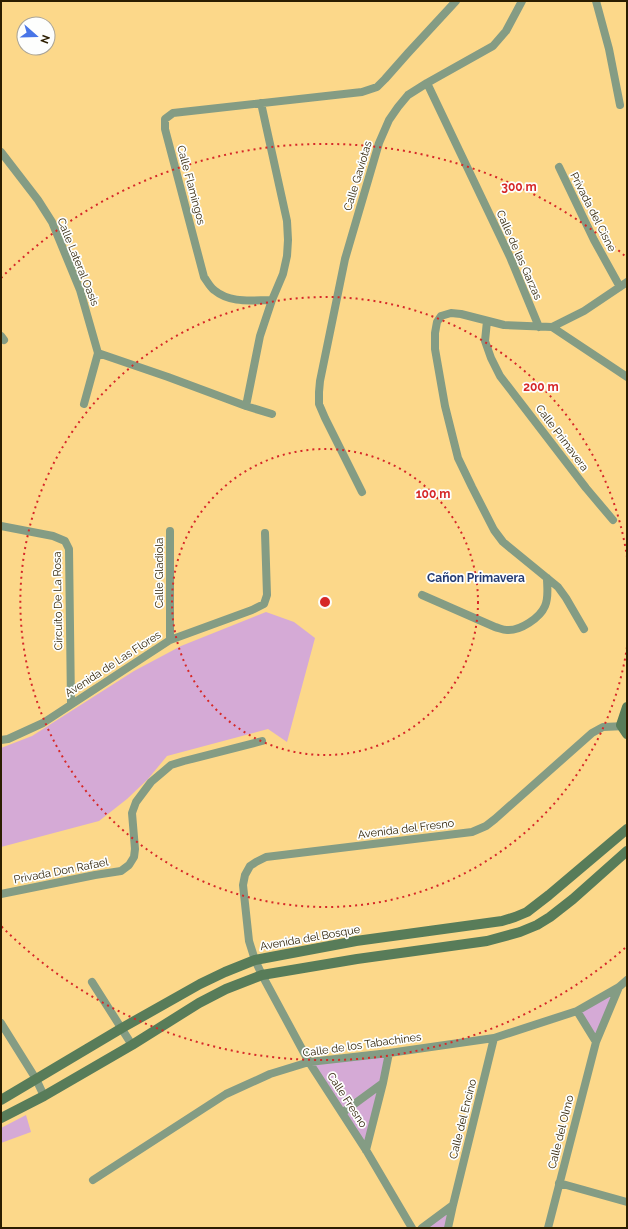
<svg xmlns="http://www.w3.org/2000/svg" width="628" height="1229" font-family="Raleway,sans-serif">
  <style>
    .green { fill: #d5aad6 }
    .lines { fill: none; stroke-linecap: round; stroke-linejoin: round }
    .street { stroke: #849c84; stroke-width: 8 }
    .secondary { stroke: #587c59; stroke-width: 10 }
    .ring { fill: none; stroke: #d62828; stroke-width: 2; stroke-dasharray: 2 4 }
    .labels { text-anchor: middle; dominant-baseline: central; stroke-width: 3.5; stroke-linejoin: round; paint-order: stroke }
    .street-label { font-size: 11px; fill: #2b1d00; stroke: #fdfefd }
    .neighbourhood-label { font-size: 12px; font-weight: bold; fill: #243b72; stroke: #fdfefd }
    .centre { fill: #d62828; stroke: #fdfefd; stroke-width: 2 }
    .ring-label { font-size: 12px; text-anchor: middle; font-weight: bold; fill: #d62828; stroke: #fdfefd; stroke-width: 3.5; stroke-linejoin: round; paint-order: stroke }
  </style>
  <rect width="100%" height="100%" fill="#fcd88a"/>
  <path class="green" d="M266,612L294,622L315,638L287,742L268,729L167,756L148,779L127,799L99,821L1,847V748L32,736L134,671L181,646Z
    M619,987L596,1042L577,1011Z
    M389,1053L366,1150L309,1062Z
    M26,1115L31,1132L1,1143V1128Z
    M453,1205L448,1228H421Z"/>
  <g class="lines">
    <path class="street" d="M596,1L609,49L620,105
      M427,83L510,257L539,327
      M1,152L38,200L52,222L80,290L98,353L168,377L246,406L272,414
      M559,167L594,240L620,287
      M272,300C252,300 231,304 214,290C210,287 207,281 204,277L165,129V119L173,113L362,92L377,87L385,79L408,53L456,1
      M487,321L485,341L491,358L500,376L586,488L613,520
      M552,327L627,377
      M1,336L4,340
      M84,404L98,353
      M246,406L260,336L272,300L283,274L287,256L288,240L287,221L261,103
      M362,492L325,418L319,404V392L320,381L345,259L379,143L389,120L398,107L408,95L427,83L493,46L506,31L522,1
      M1,526L53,536L65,541L69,549L71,704
      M422,595L495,627C499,628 503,630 507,630C520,631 540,618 545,606C549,597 547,588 547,578
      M584,629L566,598L558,587L503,542L494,530L472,487L458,458L445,406L435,349V333L437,322L441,316L451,313L461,314L504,325L552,327L584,311L627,282
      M170,640V531
      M1,740L8,739L43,723L170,640L252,610L264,604L267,595L265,533
      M1,894L95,875L121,871L129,865L134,857L135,849L132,813L136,802L151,782L164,771L171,765L184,761L262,741
      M92,982L132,1045
      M1,1023L36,1079L44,1096
      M596,1042L619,987
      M342,1113L383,1083L389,1053
      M366,1150L383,1083
      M93,1180L226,1094L270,1074L309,1062L389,1053L494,1038L577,1011L619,987L627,980
      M559,1183L627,1202
      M412,1228L366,1150L309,1062L262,975L255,960L249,941L243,885L245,875L250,866L256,862L266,857L472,832L486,826L495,819L592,733L603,727L626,726
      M422,1228L453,1205L494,1038
      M448,1228L453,1205
      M548,1228L596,1042L577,1011"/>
    <path class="secondary" d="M627,707L621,725L627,734
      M1,1100L122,1028L200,984L225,972L255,960L356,941L502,921L515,917L527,912L549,895L627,829
      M1,1118L44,1096L132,1045L199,1003L226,989L262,975L357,959L487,941L520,932L537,925L550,917L573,899L627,851"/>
  </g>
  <g class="ring">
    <circle cx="325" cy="602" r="153"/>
    <path d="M627 647A305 305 0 1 1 627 557"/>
    <path d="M625 948A458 458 0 0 1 1 926M1 278A458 458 0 0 1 625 256"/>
  </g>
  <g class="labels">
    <g class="street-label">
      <text transform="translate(358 176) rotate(-73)">Calle Gaviotas</text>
      <text transform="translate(191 185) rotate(75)">Calle Flamingos</text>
      <text transform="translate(593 212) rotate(63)">Privada del Cisne</text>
      <text transform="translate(519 255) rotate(66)">Calle de las Garzas</text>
      <text transform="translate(78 262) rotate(68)">Calle Lateral Oasis</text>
      <text transform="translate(562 438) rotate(53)">Calle Primavera</text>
      <text transform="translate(159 573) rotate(-90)">Calle Gladiola</text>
      <text transform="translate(58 601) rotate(-91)">Circuito De La Rosa</text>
      <text transform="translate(113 664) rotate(-33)">Avenida de Las Flores</text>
      <text transform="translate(406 829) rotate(-7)">Avenida del Fresno</text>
      <text transform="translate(61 871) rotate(-11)">Privada Don Rafael</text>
      <text transform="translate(310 938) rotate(-10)">Avenida del Bosque</text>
      <text transform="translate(362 1045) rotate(-8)">Calle de los Tabachines</text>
      <text transform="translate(347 1100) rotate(57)">Calle Fresno</text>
      <text transform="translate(463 1119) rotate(-76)">Calle del Encino</text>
      <text transform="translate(561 1132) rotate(-76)">Calle del Olmo</text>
    </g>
    <g class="neighbourhood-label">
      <text x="476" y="578">Cañon Primavera</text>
    </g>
  </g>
  <circle cx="325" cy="602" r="6" class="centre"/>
  <g class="ring-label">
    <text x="519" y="191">300 m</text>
    <text x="541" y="391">200 m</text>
    <text x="433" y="498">100 m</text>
  </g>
  <rect width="628" height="1229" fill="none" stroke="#2b1d00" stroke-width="4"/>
  <g transform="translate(36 36) rotate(110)"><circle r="19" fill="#fdfefd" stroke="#a9a498"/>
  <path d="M0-3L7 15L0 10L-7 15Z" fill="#4875e7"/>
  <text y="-6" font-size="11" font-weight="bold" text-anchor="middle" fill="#2b1d00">N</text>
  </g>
</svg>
